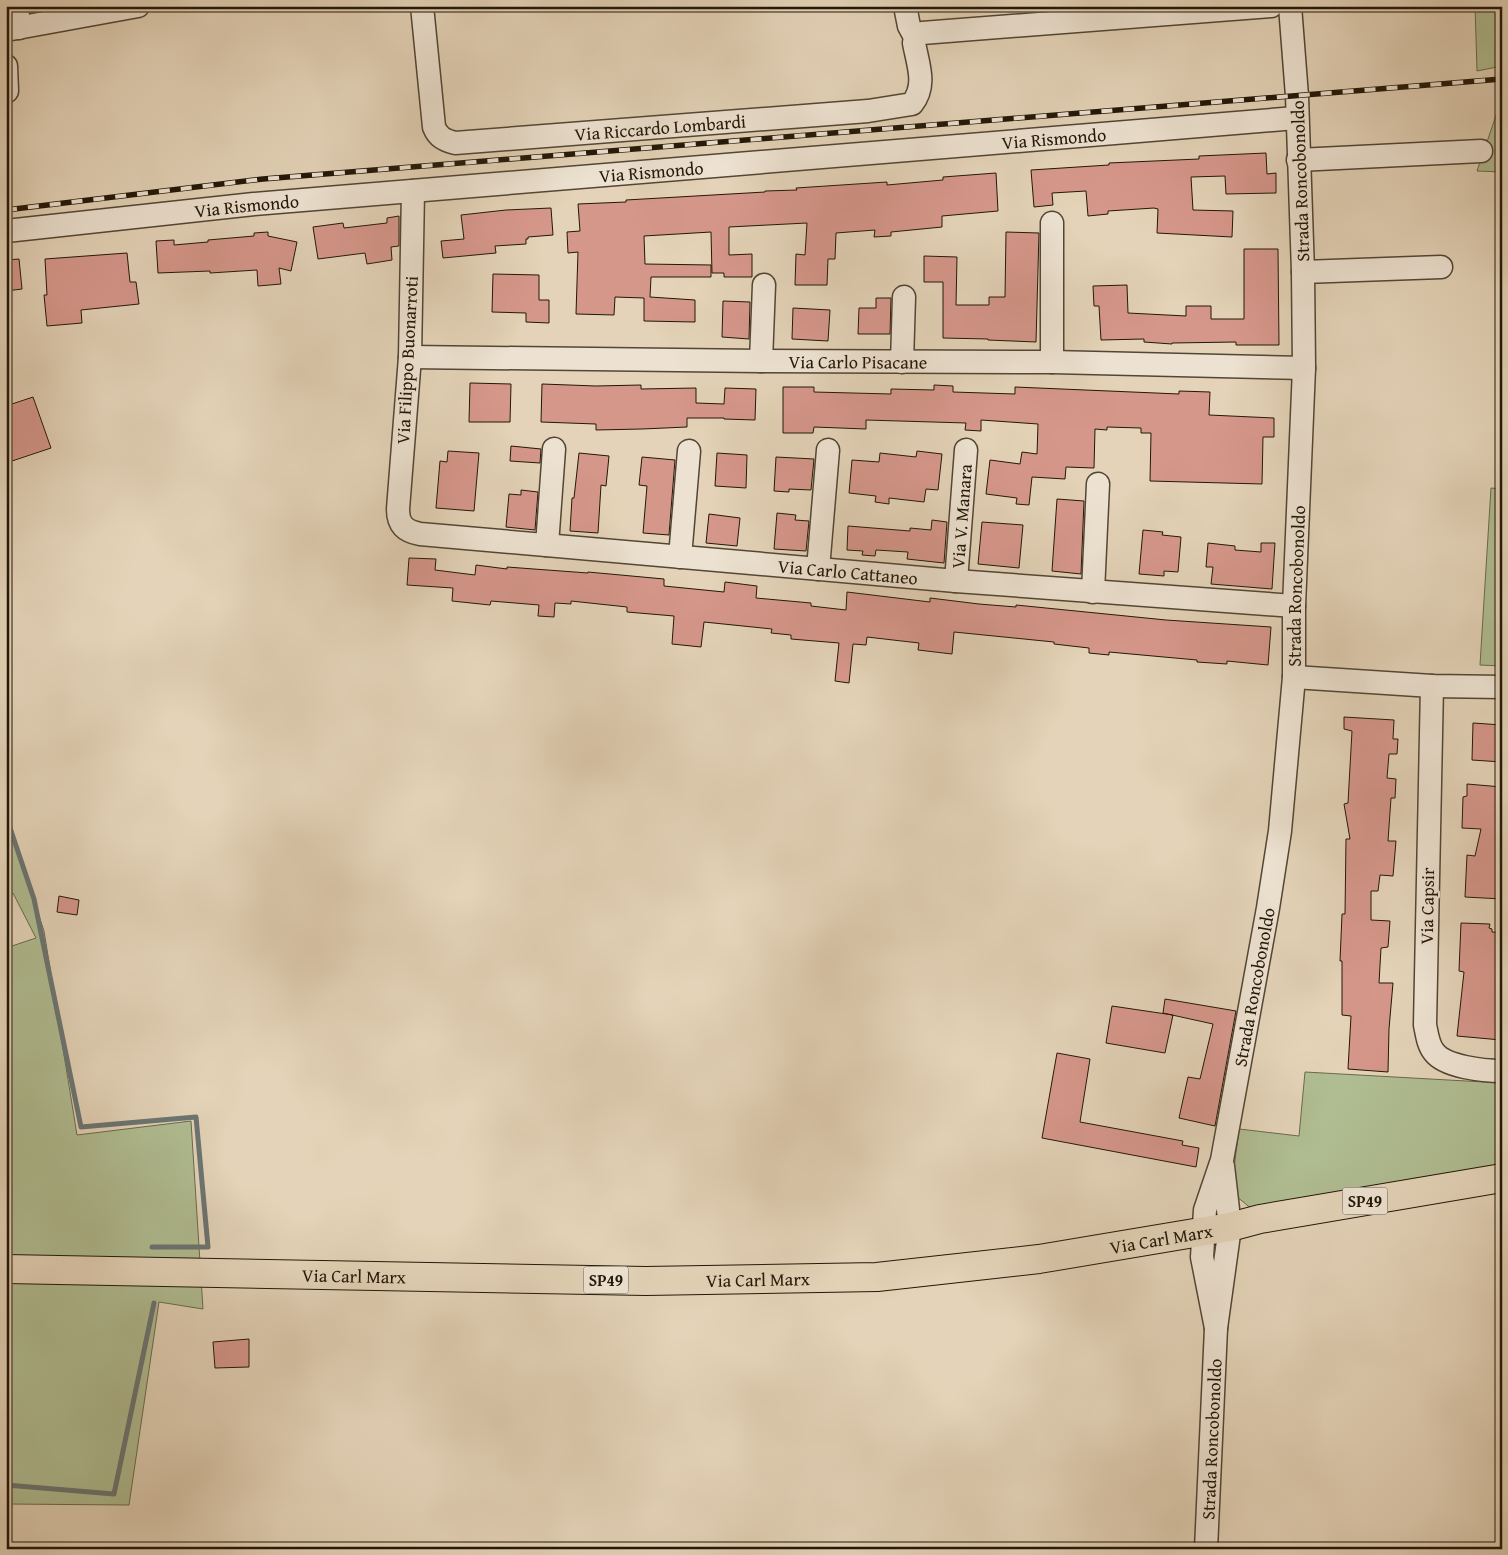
<svg xmlns="http://www.w3.org/2000/svg" width="1508" height="1555" font-family="'Gentium Book Plus',serif">
  <style>
    .green { fill: #b0bd92; stroke: #696a4d }
    .lines { fill: none; stroke-linecap: round; stroke-linejoin: round }
    .stream { stroke: #6b7573; stroke-width: 5 }
    .building { fill: #d6978b; stroke: #221708 }
    .minor-casing { stroke: #524634; stroke-width: 25 }
    .major-casing { stroke: #221708; stroke-width: 30 }
    .minor { stroke: #ede2d1; stroke-width: 22 }
    .major { stroke: #e4d3b8; stroke-width: 28 }
    .rail-casing { stroke: #221708; stroke-width: 5.5 }
    .rail { stroke: #ede2d1; stroke-width: 4; stroke-dasharray: 11; stroke-linecap: butt }
    .labels { text-anchor: middle; dominant-baseline: central; stroke-width: 4; stroke-linejoin: round; paint-order: stroke }
    .shield { fill: #ede2d1; stroke: #5f5444; stroke-width: 1 }
    .shield-label { font-size: 16px; font-weight: bold; fill: #221708 }
    .street-label { font-size: 18px; fill: #221708; stroke: #ede2d1 }
  </style>
  <rect width="100%" height="100%" fill="#e4d3b8"/>
  <filter id="stains"><feTurbulence type="fractalNoise" baseFrequency=".004" numOctaves="4"/><feColorMatrix values="0 0 0 0 .2 0 0 0 0 .09 0 0 0 0 .02 0 0 0 .5 -.17"/></filter>
  <radialGradient id="worn" r=".72"><stop offset=".6" stop-color="#630" stop-opacity="0"/><stop offset="1" stop-color="#630" stop-opacity=".3"/></radialGradient>
  <path class="green" d="M1475,6H1502V66L1477,71Z
    M1502,98V172L1477,171Z
    M1491,488L1502,489V666L1480,665Z
    M6,817L44,931L77,1135L191,1121L203,1309L159,1302L129,1505L6,1504V948L36,938L13,893L6,894Z
    M1305,1072L1502,1083V1165L1253,1210L1236,1196L1234,1168L1239,1129L1299,1136Z"/>
  <g class="lines">
    <path class="stream" d="M6,816L34,899L81,1127L196,1117L208,1247H152
      M6,1485L114,1494L154,1303"/>
  </g>
  <path class="building" d="M1266,153L1267,174L1276,173V193L1226,194L1225,176L1191,177L1193,210L1233,211L1232,237L1157,233L1158,209L1154,208L1108,211V214L1088,216L1086,191L1052,193L1053,205L1034,207L1031,170L1109,165V163L1199,159V156Z
    M996,173L998,211L942,216V227L891,232V236L874,237L875,230L836,233L835,259H828L827,285H795L796,254L805,255L807,223L729,227V255L752,254V277H724V273H712L711,232L644,236L645,264L711,265V277H651L650,297L695,300V322L644,321V298L615,297L614,315L576,314L578,252L568,253L567,232L580,231L578,204L626,202V200L765,192V191L797,190L796,188L887,182V185L943,180V177Z
    M551,208L553,235L528,237V239H526V244L495,246L496,253L443,258L441,241L464,239L461,215L506,210Z
    M399,216V246L391,247L392,260L367,264L365,253L318,259L313,227L343,223L344,228L387,223V218Z
    M268,232V236L297,242L291,271L279,268L281,284L258,286L257,270L210,273V271L158,273L156,241L174,240V245L208,242V240L254,236V233Z
    M1006,232L1039,233L1036,342L988,340V339L943,338V282H924V256L957,257L956,305H989V297H1005Z
    M1244,249H1278L1279,345H1236V342L1172,343V344L1144,342V339L1101,340L1099,306H1094L1093,286L1127,285L1128,313L1186,316V306H1211V319H1244Z
    M127,253L130,282H136L139,304L81,310L82,323L47,326L44,295H47L45,259Z
    M19,259L22,289L6,291V260Z
    M493,274L539,275V300H549V323L526,322V313L492,312Z
    M876,298H891L890,334H858L859,308H876Z
    M723,301L750,302L749,339L722,337Z
    M793,308L830,310L828,341L792,339Z
    M470,383L511,384L510,422H469Z
    M542,384L596,386L641,385V389L696,388V403L724,404L725,388L756,389L755,420L724,419V418H687V427L642,429L596,430V424L541,422Z
    M934,385L953,386V392L1015,394V387L1179,394V391L1210,392L1209,415L1274,418V437H1263L1262,484L1150,481L1151,433H1141V428L1107,427V430L1095,429L1094,468L1066,467L1065,479L1032,477L1029,505L1016,504L1017,498L986,494L990,460L1020,464L1022,452L1037,454L1038,424L981,420V431L965,430L966,423L866,420V429L814,427L813,433H783V387H814V392L891,394V389L934,390Z
    M33,397L51,448L6,463V406Z
    M511,446L541,449L540,463L510,461Z
    M448,451L479,453L474,511L436,508L440,461L447,462Z
    M917,451L942,454L938,490L926,489L924,502L889,498V504L875,502L876,496L849,493L852,460L879,462L880,453L916,457Z
    M579,453L609,456L606,486L601,485L598,533L570,531L572,498H574Z
    M717,453L747,455L746,488L715,486Z
    M642,457L675,460L669,535L643,533L647,486L639,485Z
    M776,457L814,459L811,490L789,489V492L774,491Z
    M521,490L538,492L535,530L506,527L509,494L521,495Z
    M1057,499L1084,501L1081,574L1052,571Z
    M777,513L796,515L795,520L809,521L806,551L774,549Z
    M709,514L740,518L737,546L706,543Z
    M932,520L947,522L944,563L907,559L908,552L876,550L875,556L862,555L863,551L847,550L848,526L910,531V528L931,530Z
    M982,522L1023,525L1019,568L978,564Z
    M1143,530L1163,532L1162,535L1181,537L1178,572L1164,571V576L1139,574Z
    M1208,543L1235,546V550L1261,552V543H1275L1272,589L1211,584L1213,567H1206Z
    M409,558L436,559L435,570L475,575L476,565L507,569V567L588,573V572L664,579V586L724,592L725,582L757,586L756,598L811,603V606L846,610L847,592L930,602V598L979,604L1016,607V605L1166,620L1271,627L1268,665L1227,661V664L1197,662V660L1109,652V655L1089,653V648L1054,644V642L954,632L952,654L918,650L919,643L867,637L866,645L853,644L849,683L835,681L839,643L791,639V635L771,633L772,629L704,622L701,647L672,644L674,616L627,612V607L571,601V604L555,603L554,617L538,616L539,605L491,601L490,605L452,601L453,588L407,585Z
    M1344,717L1394,720L1393,739H1398L1397,754H1389L1387,778L1396,779L1395,798H1391L1388,841H1396L1393,876L1380,875L1378,891H1371V920L1390,921L1388,947L1381,948L1379,983H1393L1389,1029L1388,1072L1348,1069L1351,1016L1342,1015V961H1340L1342,914H1345L1346,839H1350L1344,804L1348,803L1352,731L1344,729Z
    M1473,723L1502,725V762L1472,760Z
    M1467,784L1502,787V899L1465,897L1467,855L1475,856L1481,829L1462,828L1463,797L1467,796Z
    M59,896L79,900L77,915L57,912Z
    M1461,923L1490,924L1489,928L1492,929V932L1502,933L1501,1040L1457,1036L1464,972L1459,971Z
    M1165,999L1236,1011L1215,1126L1179,1118L1188,1077L1200,1079L1213,1024L1163,1013Z
    M1112,1006L1173,1015L1165,1053L1106,1043Z
    M1057,1053L1090,1059L1080,1122L1183,1141L1182,1145L1199,1148L1196,1167L1042,1138Z
    M249,1339V1367L215,1368L213,1342Z"/>
  <g class="lines">
    <g class="minor-casing">
      <g id="minor">
        <path d="M17,6L19,28"/>
        <path id="s1" d="M422,6L434,127C438,137 444,140 455,143L868,111L912,104C927,85 918,65 914,43L915,37L909,26L905,6"/>
        <path d="M6,30L138,6"/>
        <path d="M915,37L922,33L1271,6"/>
        <path d="M6,66L7,91"/>
        <path d="M1298,160L1481,151"/>
        <path id="s2" d="M413,191L410,357L398,509C398,525 405,531 420,534L956,581L1294,606"/>
        <path d="M1052,223V362"/>
        <path id="s3" d="M6,231L254,204L1296,118"/>
        <path d="M1303,272L1441,267"/>
        <path id="s4" d="M410,357L761,361L1052,362L1304,368"/>
        <path d="M761,361L764,285"/>
        <path d="M902,362L904,297"/>
        <path d="M547,545L554,449"/>
        <path d="M680,557L689,451"/>
        <path d="M818,569L828,450"/>
        <path id="s5" d="M956,581L966,450"/>
        <path d="M1093,592L1098,484"/>
        <path d="M1294,677L1432,686L1502,687"/>
        <path d="M1432,686L1425,1025C1427,1034 1428,1045 1434,1052C1445,1067 1484,1071 1502,1071"/>
        <path id="s6" d="M1216,1328L1202,1257L1205,1210L1222,1160L1268,908L1280,831L1294,677V606L1304,368L1303,272L1297,96L1290,6"/>
        <path id="s7" d="M1206,1549L1216,1328L1230,1227L1223,1166"/>
      </g>
    </g>
    <g class="major-casing">
      <g id="major">
        <path id="s8" d="M6,1269L646,1281L877,1277L1039,1259L1230,1227L1260,1219L1502,1178"/>
      </g>
    </g>
    <use href="#minor" class="minor"/>
    <use href="#major" class="major"/>
    <g class="rail-casing">
      <path id="rail" d="M6,210L263,179L1502,79"/>
    </g>
    <use href="#rail" class="rail"/>
  </g>
  <g class="labels">
    <g class="shield">
      <rect x="1342.5" y="1187.5" width="45" height="27" rx="4"/>
      <rect x="583.5" y="1266.5" width="45" height="27" rx="4"/>
    </g>
    <g class="shield-label">
      <text x="1365" y="1201">SP49</text>
      <text x="606" y="1280">SP49</text>
    </g>
    <g class="street-label">
      <text stroke="none"><textPath href="#s1" startOffset="355">Via Riccardo Lombardi</textPath></text>
      <text stroke="none"><textPath href="#s3" startOffset="1052">Via Rismondo</textPath></text>
      <text stroke="none"><textPath href="#s3" startOffset="648">Via Rismondo</textPath></text>
      <text transform="translate(1300 181) rotate(-92)">Strada Roncobonoldo</text>
      <text stroke="none"><textPath href="#s3" startOffset="242">Via Rismondo</textPath></text>
      <text transform="translate(407 360) rotate(-87)">Via Filippo Buonarroti</text>
      <text stroke="none"><textPath href="#s4" startOffset="448">Via Carlo Pisacane</textPath></text>
      <text stroke="none"><textPath href="#s5" startOffset="65">Via V. Manara</textPath></text>
      <text stroke="none"><textPath href="#s2" startOffset="785">Via Carlo Cattaneo</textPath></text>
      <text stroke="none"><textPath href="#s6" startOffset="752">Strada Roncobonoldo</textPath></text>
      <text transform="translate(1427 906) rotate(-89)">Via Capsir</text>
      <text stroke="none"><textPath href="#s6" startOffset="348">Strada Roncobonoldo</textPath></text>
      <text stroke="none"><textPath href="#s8" startOffset="1158">Via Carl Marx</textPath></text>
      <text stroke="none"><textPath href="#s8" startOffset="348">Via Carl Marx</textPath></text>
      <text stroke="none"><textPath href="#s8" startOffset="752">Via Carl Marx</textPath></text>
      <text stroke="none"><textPath href="#s7" startOffset="110">Strada Roncobonoldo</textPath></text>
    </g>
  </g>
  <rect width="1508" height="1555" fill="none" stroke="#e4d3b8" stroke-width="25"/>
  <rect x="8" y="8" width="1493" height="1540" fill="none" stroke="#221708" stroke-width="2.5"/>
  <rect x="12" y="12" width="1483" height="1530" fill="none" stroke="#221708"/>
  <rect width="100%" height="100%" filter="url(#stains)"/>
  <rect width="100%" height="100%" fill="url(#worn)"/>
</svg>
